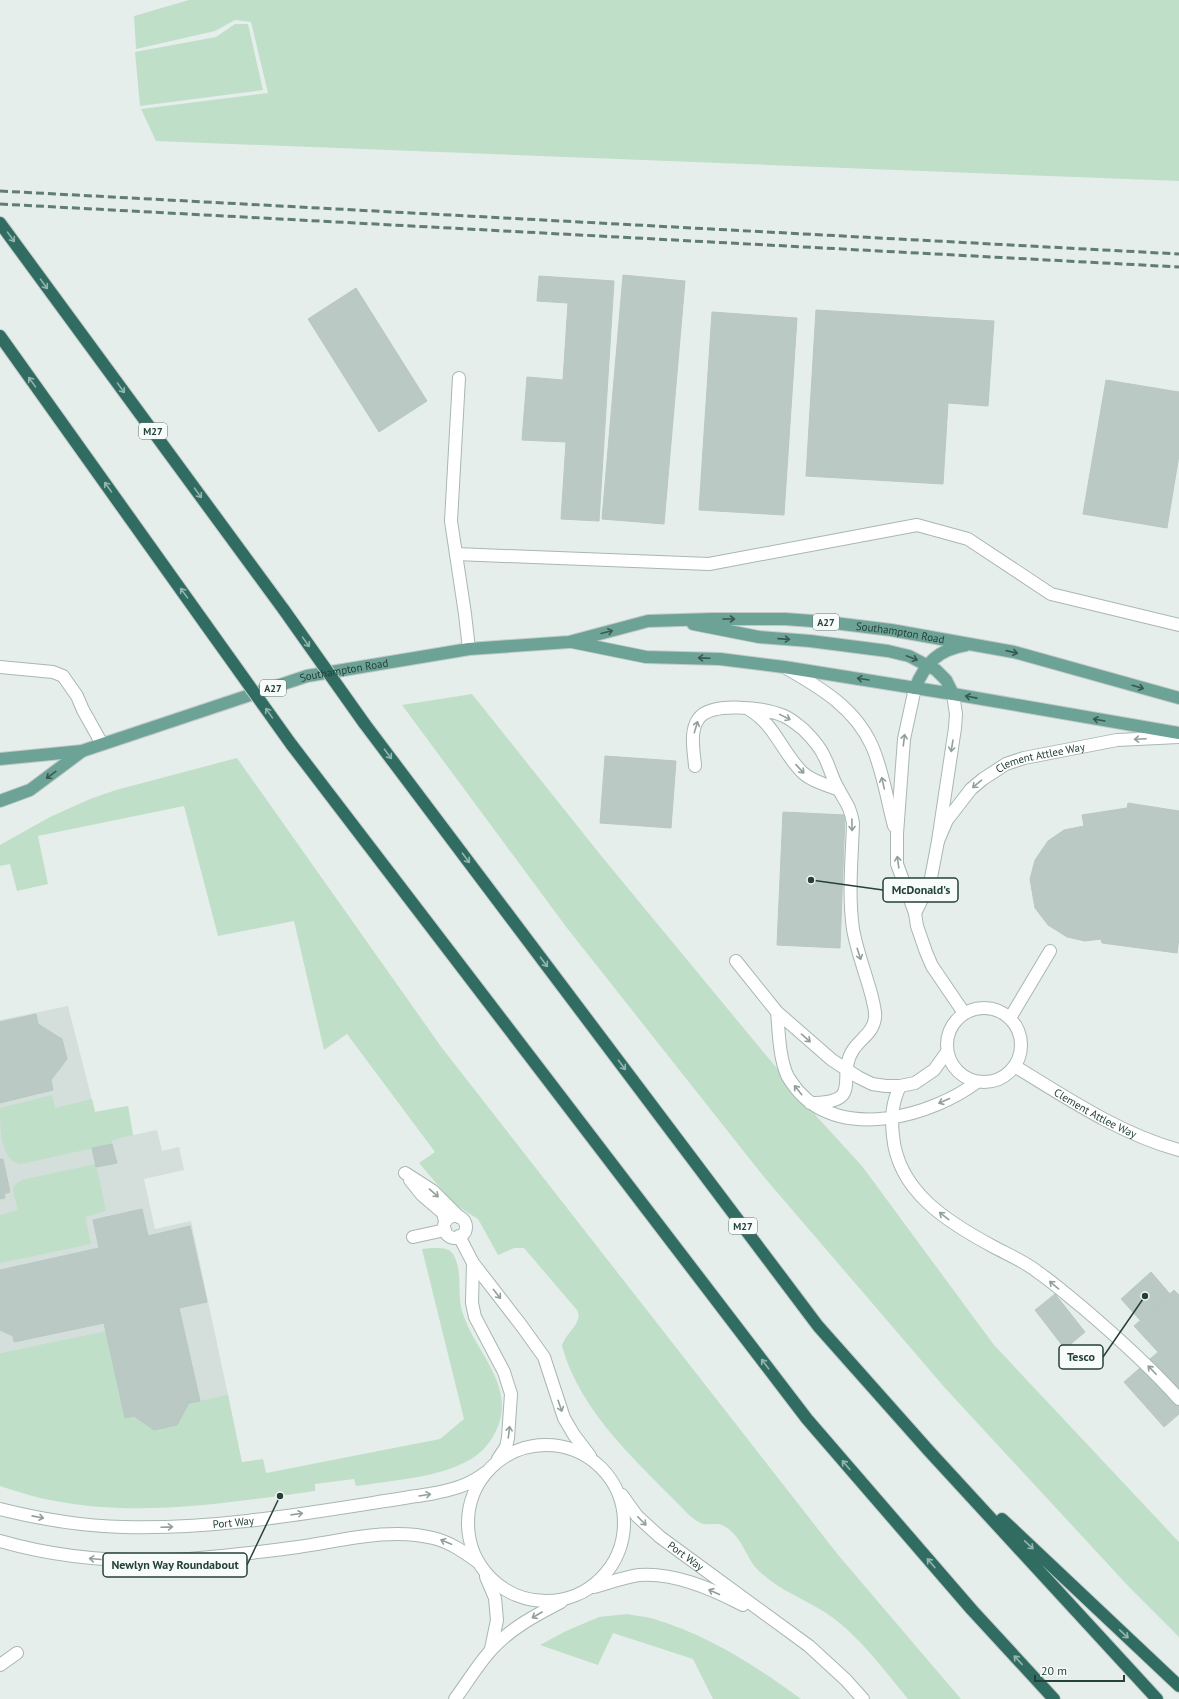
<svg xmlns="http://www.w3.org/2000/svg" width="1179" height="1699" font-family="'PT Sans',sans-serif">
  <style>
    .built { fill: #d4deda }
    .green { fill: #c0dfc9 }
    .building { fill: #bbc9c4; stroke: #b8c8c2 }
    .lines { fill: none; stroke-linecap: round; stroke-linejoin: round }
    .service-casing { stroke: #a8b7b2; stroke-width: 14 }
    .minor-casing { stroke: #a8b7b2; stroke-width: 14 }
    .primary-casing { stroke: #c2cac8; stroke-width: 14 }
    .motorway-casing { stroke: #c2cac8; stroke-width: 14 }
    .service { stroke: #fff; stroke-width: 12 }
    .minor { stroke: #fff; stroke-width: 12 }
    .primary { stroke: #6ca396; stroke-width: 12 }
    .motorway { stroke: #316c62; stroke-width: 12 }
    .rail { stroke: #607c75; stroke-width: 3; stroke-dasharray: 8 4; stroke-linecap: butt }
    .motorway-bridge-casing { stroke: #c2cac8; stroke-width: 14; stroke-linecap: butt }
    .motorway-bridge { stroke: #316c62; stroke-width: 12 }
    .oneway { stroke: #94b4ae }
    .oneway2 { stroke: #375a51 }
    .oneway3 { stroke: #92a09c }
    .labels { text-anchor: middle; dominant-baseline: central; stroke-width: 3.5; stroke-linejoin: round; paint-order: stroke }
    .shield { fill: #f7fbf9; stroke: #647973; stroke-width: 1 }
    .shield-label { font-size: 10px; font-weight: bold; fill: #25413a }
    .street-label { font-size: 11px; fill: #25413a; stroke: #f7fbf9 }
    .leader { fill: none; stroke: #25413a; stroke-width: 1.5 }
    .callout-dot { fill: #25413a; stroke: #f7fbf9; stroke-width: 1.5 }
    .callout { fill: #f7fbf9; stroke: #25413a; stroke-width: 1.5 }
    .callout-label { font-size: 12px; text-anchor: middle; font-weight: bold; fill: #25413a }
  </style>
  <rect width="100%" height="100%" fill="#e6eeeb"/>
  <path class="built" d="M68,1006L95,1112L128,1106L133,1135L157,1130L162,1151L179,1147L184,1170L144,1179L155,1229L191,1221L232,1414L154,1430L101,1333L0,1353V1020Z"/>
  <path class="green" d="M189,0H1179V181L156,141L141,109L268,93L251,22L235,20L215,31L136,49L134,16Z
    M235,24H248L263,90L140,106L135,52L216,37Z
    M472,694L603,858L674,944L818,1118L862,1166L994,1345L1179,1542V1637L1129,1587L945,1388L764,1177L567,928L402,705Z
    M237,758L442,1048L839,1556L961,1699H908C883,1669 859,1635 826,1613C804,1599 776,1589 757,1569C747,1558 743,1542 732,1532C720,1521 717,1525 704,1524C698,1523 693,1518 689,1515C640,1464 581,1415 562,1346C565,1333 584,1323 577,1310L524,1248H514L498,1255L478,1219L454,1204L419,1163L435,1152L347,1034L324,1050L294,921L218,936L184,806L38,836L48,884L17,891L10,864L0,866V845L50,817L90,799L116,790Z
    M52,1095L55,1108L92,1099L95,1112L128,1106L133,1135L112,1140V1144L21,1164C0,1162 0,1126 0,1108Z
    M96,1164L106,1211L85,1217L91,1244L0,1263V1215L18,1210L13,1190C14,1183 20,1181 26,1179Z
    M431,1248C440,1248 448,1247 453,1254C463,1270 457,1293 462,1311C476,1357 526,1392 488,1444C464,1476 401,1479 364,1485L356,1486L354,1479L315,1484V1491C227,1503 137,1518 50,1500C33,1497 16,1491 0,1486V1353L112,1330L200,1401L228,1395L242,1462L263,1459L266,1473L440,1439L464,1419L422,1249Z
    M627,1614C636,1616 645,1616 654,1619C708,1635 756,1666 801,1699H713L693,1659L613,1633L598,1665L540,1645L566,1631L599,1617Z"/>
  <path class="building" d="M623,275L685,281L664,524L602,519Z
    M539,276L614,281L599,521L561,519L566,442L522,440L527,377L563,380L568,303L537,301Z
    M356,288L427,401L379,432L308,319Z
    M816,310L994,321L988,406L948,403L943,484L806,476Z
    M712,312L797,318L784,515L699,510Z
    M1106,380L1179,392V455L1167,528L1083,514Z
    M605,756L676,761L671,828L600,823Z
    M1128,803L1179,811V938L1177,953L1102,943L1101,939L1085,941L1067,937L1048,925L1035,908L1030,879L1035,860L1048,841L1064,830L1084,826L1082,815L1127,808Z
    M783,812L845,815L840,948L777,945Z
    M36,1014L38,1024L62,1039L67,1059L51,1080L53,1090L0,1103V1022Z
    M112,1144L117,1163L96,1167L92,1148Z
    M0,1159H3L10,1192L4,1194L5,1198L0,1199Z
    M142,1209L148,1236L190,1226L207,1302L179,1308L200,1401L189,1403L177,1425L154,1430L134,1416L125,1418L104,1323L14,1342L13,1336L0,1330V1270L99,1248L93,1220Z
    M1151,1272L1170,1294L1140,1320L1121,1299Z
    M1174,1290L1179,1295V1414L1164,1427L1124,1382L1158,1352L1134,1326Z
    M1055,1294L1085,1332L1065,1349L1035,1310Z"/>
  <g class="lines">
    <g class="service-casing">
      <path id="service" d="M0,667L53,672L63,676L77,696L83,710L102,744
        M750,710C775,725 782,752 802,772C811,781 827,785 839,790
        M695,766C694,751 689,731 699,718C713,701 766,708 784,716C791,719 798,725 804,730C811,737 820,747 824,756C830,767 832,779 839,790C846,803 850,806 853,823C852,858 848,894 853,929C857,952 866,974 872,997C873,1003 876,1011 875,1018C873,1033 861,1038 853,1050C835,1078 866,1103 810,1103
        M736,961L777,1012L832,1060L858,1077L872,1084L886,1086H900L915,1083L934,1070L947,1052
        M777,1012C779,1033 779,1056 787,1075C790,1081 795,1087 799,1092C843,1141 932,1116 977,1082
        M1010,1018L1050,951
        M900,1086C892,1103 891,1117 893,1136C898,1192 949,1223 994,1247C1009,1255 1026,1262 1039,1273C1054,1283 1068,1296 1082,1307C1116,1336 1149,1365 1179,1399
        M405,1173L433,1191L459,1217
        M410,1180L422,1195L443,1213L445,1221
        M413,1237L445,1230
        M0,1665L17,1653"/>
    </g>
    <g class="minor-casing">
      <g id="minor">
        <path d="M459,378L451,521L465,614L469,649"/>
        <path d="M456,554L709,564L917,525L968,539L1051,594L1179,625"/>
        <path d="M786,668C821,688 855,708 872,746C883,771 887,800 894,826"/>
        <path d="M915,688L904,739L897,834V864L915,913L917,926L926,952L932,966L964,1013"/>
        <path id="s1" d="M938,841L947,820L971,789L983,779L1006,764L1024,758L1117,740L1179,737"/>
        <path d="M915,913L930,883L938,841L955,728L956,714L953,694"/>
        <circle cx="984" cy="1045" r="37"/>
        <path id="s2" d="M1016,1067C1067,1098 1120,1134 1179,1150"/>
        <circle cx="455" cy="1227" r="11"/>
        <path d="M459,1236L473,1263L521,1325L544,1357L564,1418L574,1435L590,1456"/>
        <path d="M473,1263L472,1303L475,1317L504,1372L511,1394L508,1438L506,1447L498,1459"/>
        <circle cx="546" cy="1523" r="78"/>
        <path id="s3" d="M622,1495L637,1516L660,1537L809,1646L846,1680L863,1699"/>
        <path id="s4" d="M0,1509C40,1519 82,1526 123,1527C226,1530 329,1509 430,1494C451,1490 468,1486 485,1473"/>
        <path d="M0,1541C62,1559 125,1563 189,1559C225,1556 262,1552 298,1547C341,1541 390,1527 433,1538C450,1542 464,1552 478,1562"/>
        <path d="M486,1577L495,1598L497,1620L491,1649"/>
        <path d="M594,1587C609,1583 624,1577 639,1575C674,1572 713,1589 743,1605"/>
        <path d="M455,1699C467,1683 478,1664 492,1649C511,1628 536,1615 561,1602"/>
      </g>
    </g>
    <g class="primary-casing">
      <g id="primary">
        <path d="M693,624L759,637L810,641L888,651L909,656L936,670L946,680L953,694"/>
        <path d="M572,642L646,657L720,659L784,667L953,694L1179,733"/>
        <path d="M915,688C926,662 938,650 966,645"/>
        <path id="s5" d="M0,759L82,751L307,676L469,649L569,642L648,621L713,619H785L826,622L891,630L1014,652L1179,698"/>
        <path d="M0,801L30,790L81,752"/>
      </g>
    </g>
    <g class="motorway-casing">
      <path id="motorway" d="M0,223L284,610
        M0,336L206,625
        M364,723L818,1326L929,1451L1157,1699
        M291,744L807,1419L972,1610L1054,1699
        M1002,1519L1179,1686"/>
    </g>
    <use href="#service" class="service"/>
    <use href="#minor" class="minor"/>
    <use href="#primary" class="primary"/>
    <use href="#motorway" class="motorway"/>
    <path class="rail" d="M0,191L1179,254
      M0,204L1179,267"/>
    <g class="motorway-bridge-casing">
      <path id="motorway-bridge" d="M284,610L364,723
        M206,625L291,744"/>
    </g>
    <use href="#motorway-bridge" class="motorway-bridge"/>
  </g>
  <defs><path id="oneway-shaft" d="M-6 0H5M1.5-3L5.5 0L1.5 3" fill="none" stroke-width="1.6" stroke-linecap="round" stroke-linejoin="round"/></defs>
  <g class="oneway">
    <use href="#oneway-shaft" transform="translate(11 237) rotate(54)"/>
    <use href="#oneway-shaft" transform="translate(44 284) rotate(54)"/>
    <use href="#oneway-shaft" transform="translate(32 382) rotate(-126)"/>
    <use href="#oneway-shaft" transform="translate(121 388) rotate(54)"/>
    <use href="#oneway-shaft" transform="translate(108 487) rotate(-126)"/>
    <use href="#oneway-shaft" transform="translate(198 493) rotate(54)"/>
    <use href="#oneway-shaft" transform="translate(184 593) rotate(-126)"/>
    <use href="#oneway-shaft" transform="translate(306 642) rotate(54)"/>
    <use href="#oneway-shaft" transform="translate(269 713) rotate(-125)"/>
    <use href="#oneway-shaft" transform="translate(388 754) rotate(53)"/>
    <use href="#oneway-shaft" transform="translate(466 858) rotate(53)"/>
    <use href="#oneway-shaft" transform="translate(544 962) rotate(53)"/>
    <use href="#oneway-shaft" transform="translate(622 1065) rotate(53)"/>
    <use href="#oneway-shaft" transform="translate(765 1364) rotate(-127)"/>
    <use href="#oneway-shaft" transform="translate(846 1465) rotate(-131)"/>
    <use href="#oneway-shaft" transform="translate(1029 1545) rotate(43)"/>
    <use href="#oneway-shaft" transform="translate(931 1563) rotate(-131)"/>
    <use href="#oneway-shaft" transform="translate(1124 1634) rotate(43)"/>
    <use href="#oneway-shaft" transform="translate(1018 1660) rotate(-133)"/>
  </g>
  <g class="oneway2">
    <use href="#oneway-shaft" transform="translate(729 619)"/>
    <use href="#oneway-shaft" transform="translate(607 632) rotate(-14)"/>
    <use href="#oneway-shaft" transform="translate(784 639) rotate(4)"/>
    <use href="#oneway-shaft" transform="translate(1012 652) rotate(13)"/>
    <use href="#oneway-shaft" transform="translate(704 658) rotate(-178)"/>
    <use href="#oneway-shaft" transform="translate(912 658) rotate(21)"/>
    <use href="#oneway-shaft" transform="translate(863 679) rotate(-171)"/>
    <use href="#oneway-shaft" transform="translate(1138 687) rotate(16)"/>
    <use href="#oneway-shaft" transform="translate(971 697) rotate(-169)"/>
    <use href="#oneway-shaft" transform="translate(1099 720) rotate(-170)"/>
    <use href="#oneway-shaft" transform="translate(51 775) rotate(143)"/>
  </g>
  <g class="oneway3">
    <use href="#oneway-shaft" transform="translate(785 717) rotate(26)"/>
    <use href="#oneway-shaft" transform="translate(696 727) rotate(-73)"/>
    <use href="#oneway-shaft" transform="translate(1140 739) rotate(177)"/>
    <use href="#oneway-shaft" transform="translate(904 740) rotate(-83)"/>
    <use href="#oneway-shaft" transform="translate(952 746) rotate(99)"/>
    <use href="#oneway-shaft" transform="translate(800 769) rotate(47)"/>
    <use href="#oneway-shaft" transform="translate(883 783) rotate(-103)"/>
    <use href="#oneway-shaft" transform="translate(977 784) rotate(140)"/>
    <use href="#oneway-shaft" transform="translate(852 825) rotate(89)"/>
    <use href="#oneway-shaft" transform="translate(898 862) rotate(-98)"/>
    <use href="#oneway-shaft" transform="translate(859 954) rotate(72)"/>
    <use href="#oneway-shaft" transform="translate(806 1038) rotate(41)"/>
    <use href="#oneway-shaft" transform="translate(798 1090) rotate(-129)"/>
    <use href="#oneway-shaft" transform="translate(944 1101) rotate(156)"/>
    <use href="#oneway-shaft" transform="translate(434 1193) rotate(41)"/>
    <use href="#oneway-shaft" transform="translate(944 1216) rotate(-142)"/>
    <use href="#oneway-shaft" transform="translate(1054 1285) rotate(-140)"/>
    <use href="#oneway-shaft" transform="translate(497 1294) rotate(52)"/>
    <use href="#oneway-shaft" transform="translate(1152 1370) rotate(-134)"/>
    <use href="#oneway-shaft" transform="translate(560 1406) rotate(71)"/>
    <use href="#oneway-shaft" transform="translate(509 1432) rotate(-83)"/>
    <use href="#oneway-shaft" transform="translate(425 1495) rotate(-9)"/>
    <use href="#oneway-shaft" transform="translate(297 1514) rotate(-8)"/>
    <use href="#oneway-shaft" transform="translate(38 1517) rotate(11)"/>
    <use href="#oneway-shaft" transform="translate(642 1521) rotate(45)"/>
    <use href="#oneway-shaft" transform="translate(167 1527) rotate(-2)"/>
    <use href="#oneway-shaft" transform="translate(446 1542) rotate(-157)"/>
    <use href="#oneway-shaft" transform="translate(95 1559) rotate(-175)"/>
    <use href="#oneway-shaft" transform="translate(714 1592) rotate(-156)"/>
    <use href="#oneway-shaft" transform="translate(537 1615) rotate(150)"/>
  </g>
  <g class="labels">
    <g class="shield">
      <rect x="139" y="423" width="28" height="16" rx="3"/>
      <rect x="813" y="614" width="26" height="16" rx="3"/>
      <rect x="260" y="680" width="26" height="16" rx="3"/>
      <rect x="729" y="1218" width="28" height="16" rx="3"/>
    </g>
    <g class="shield-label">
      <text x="153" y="431">M27</text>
      <text x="826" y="622">A27</text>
      <text x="273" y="688">A27</text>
      <text x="743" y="1226">M27</text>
    </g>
    <g class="street-label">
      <text stroke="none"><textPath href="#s5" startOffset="919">Southampton Road</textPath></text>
      <text stroke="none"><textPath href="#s5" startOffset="357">Southampton Road</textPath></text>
      <text stroke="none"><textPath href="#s1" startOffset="140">Clement Attlee Way</textPath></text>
      <text stroke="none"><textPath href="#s2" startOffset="92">Clement Attlee Way</textPath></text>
      <text stroke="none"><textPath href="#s4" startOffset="235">Port Way</textPath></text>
      <text stroke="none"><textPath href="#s3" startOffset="89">Port Way</textPath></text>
    </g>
  </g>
  <path class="leader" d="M811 880L883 890M1145 1296L1103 1357M280 1496L247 1565"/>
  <g class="callout-dot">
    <circle cx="811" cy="880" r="4"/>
    <circle cx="1145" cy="1296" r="4"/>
    <circle cx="280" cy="1496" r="4"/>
  </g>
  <g class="callout">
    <rect x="883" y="878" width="75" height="24" rx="4"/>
    <rect x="1059" y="1345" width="44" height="24" rx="4"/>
    <rect x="103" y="1553" width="144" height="24" rx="4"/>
  </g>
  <g class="callout-label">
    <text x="921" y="894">McDonald's</text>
    <text x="1081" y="1361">Tesco</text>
    <text x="175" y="1569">Newlyn Way Roundabout</text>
  </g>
  <path d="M1035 1675v6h89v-6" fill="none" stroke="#25413a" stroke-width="2"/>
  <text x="1041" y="1675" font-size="12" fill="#25413a" stroke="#f7fbf9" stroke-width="3" paint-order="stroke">20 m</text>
</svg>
